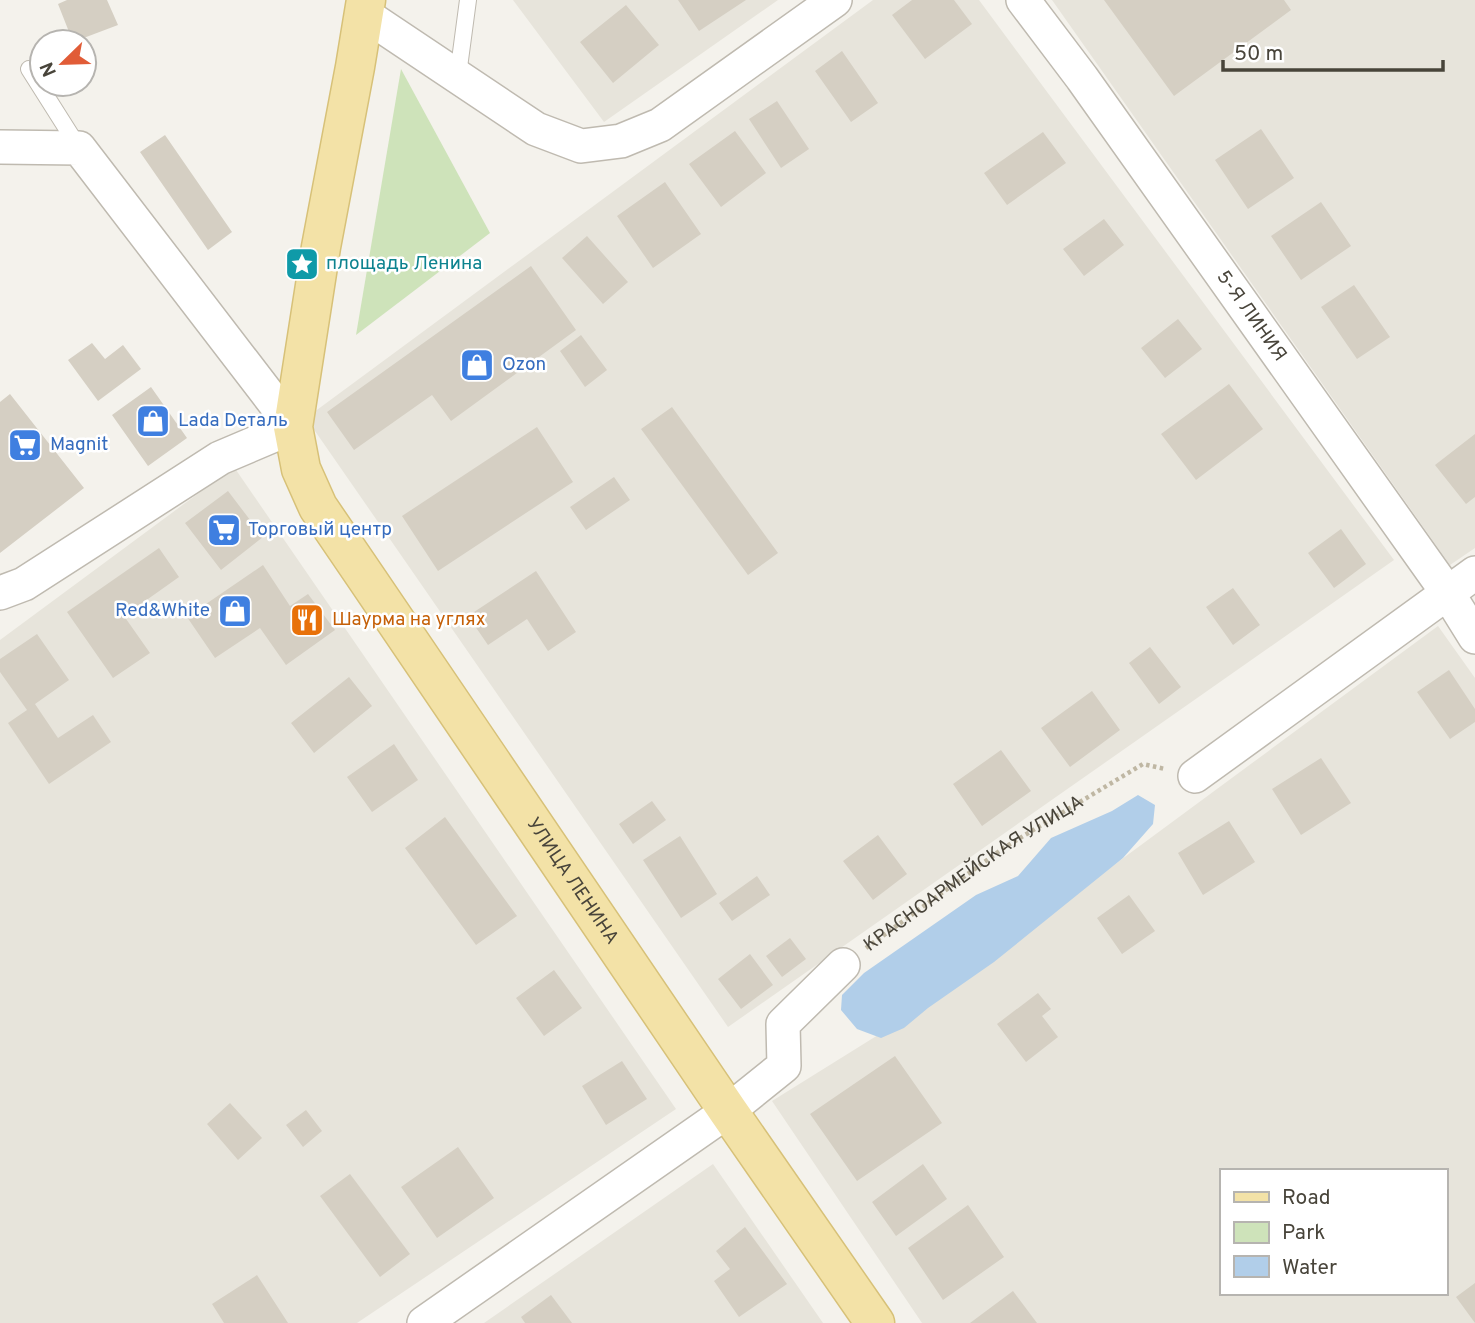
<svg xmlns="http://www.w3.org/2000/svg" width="1475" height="1323" font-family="Overpass,sans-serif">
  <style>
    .residential { fill: #e7e4db; fill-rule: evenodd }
    .green { fill: #cee3ba }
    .water { fill: #b1cee9 }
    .building { fill: #d5cfc3 }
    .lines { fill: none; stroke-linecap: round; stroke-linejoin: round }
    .service-casing { stroke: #bfbab0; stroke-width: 18 }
    .minor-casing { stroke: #bfbab0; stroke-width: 36 }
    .primary-casing { stroke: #d7c178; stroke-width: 41 }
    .path { stroke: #bfb7a3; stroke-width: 4.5; stroke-dasharray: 3.5 3.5; stroke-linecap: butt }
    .service { stroke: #fff; stroke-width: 16 }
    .minor { stroke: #fff; stroke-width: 33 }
    .primary { stroke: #f3e2a7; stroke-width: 38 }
    .labels { text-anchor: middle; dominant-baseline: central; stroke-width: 5; stroke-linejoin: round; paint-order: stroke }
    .culture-label { font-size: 19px; fill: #0d838f; stroke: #fff; text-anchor: start }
    .street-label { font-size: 19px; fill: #48443a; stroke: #fff }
    .shop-label { font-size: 19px; fill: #366cbe; stroke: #fff; text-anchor: start }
    .food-label { font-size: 19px; fill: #c56008; stroke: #fff; text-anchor: start }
  </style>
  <rect width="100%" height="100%" fill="#f4f2ec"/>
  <path class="residential" d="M513,0H778L604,122Z
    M873,0H979L1394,560L728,1027L306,418Z
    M1052,0H1475V548L1450,565Z
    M234,467L676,1109L357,1323H0V640Z
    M1438,626L1475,678V1323H922L772,1101L878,1035L985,960ZM1221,1171H1445V1293H1221Z
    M713,1164L823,1323H484Z"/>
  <path class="green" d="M401,69L490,233L356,335Z"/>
  <path class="water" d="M1138,795L1155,805L1153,824L1123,858L994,962L928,1008L904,1028L881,1038L857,1029L841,1010L842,995L864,973L976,895L1018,876L1051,838L1112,811Z"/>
  <path class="building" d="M67,0H107L118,25L73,42L58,4Z
    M678,0H746L699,31Z
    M912,0H954L972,24L925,59L892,15Z
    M1104,0H1284L1291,10L1174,96Z
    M626,5L659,45L613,83L580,42Z
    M842,51L878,103L851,122L815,71Z
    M777,101L809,149L781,168L749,119Z
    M1261,129L1294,178L1248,209L1215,160Z
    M735,131L766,173L721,207L689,164Z
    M1043,132L1066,163L1007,205L984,173Z
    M165,135L232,232L208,250L140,152Z
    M665,182L701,234L653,268L617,216Z
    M1321,202L1351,246L1301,280L1271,236Z
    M1104,219L1124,245L1084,276L1063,249Z
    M587,236L628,282L603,304L562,258Z
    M531,266L576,330L451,421L432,395L354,450L327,412Z
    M1354,285L1390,337L1357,359L1321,307Z
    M1178,319L1202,349L1165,378L1141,348Z
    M581,335L607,370L585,387L560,351Z
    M92,343L105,359L123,345L141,369L98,401L68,360Z
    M1229,384L1263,429L1196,480L1161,434Z
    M151,387L187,438L148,466L112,415Z
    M10,394L84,488L0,553V402Z
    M672,407L778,553L748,575L641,429Z
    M537,427L573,482L438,571L402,516Z
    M1475,434V497L1466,504L1435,465Z
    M614,477L630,500L586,530L570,507Z
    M228,491L263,537L221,570L185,523Z
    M1341,529L1366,564L1334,588L1308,553Z
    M159,548L179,577L124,616L150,653L113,678L67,612Z
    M263,565L290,606L308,594L335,630L286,665L260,628L215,658L187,617Z
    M536,571L576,632L548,651L527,619L488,645L468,616Z
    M1233,588L1260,625L1233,645L1206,607Z
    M37,634L69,680L35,704L58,738L93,715L111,742L49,784L8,723L27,710L0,672V659Z
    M1150,647L1181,687L1159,704L1129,663Z
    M1449,670L1475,709V722L1450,739L1417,692Z
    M349,677L372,706L314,753L291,723Z
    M1092,691L1120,730L1070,767L1041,728Z
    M394,744L418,780L372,812L347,777Z
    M1001,750L1031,791L982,826L953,784Z
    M1321,758L1351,803L1301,835L1272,789Z
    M652,801L666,820L633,844L619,824Z
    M445,817L517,916L476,945L405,848Z
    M1229,821L1255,862L1203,895L1178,853Z
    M878,835L907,874L873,900L843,861Z
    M680,836L717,894L681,918L643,860Z
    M757,876L770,895L732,921L719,903Z
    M1129,895L1155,931L1122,954L1097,918Z
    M790,938L806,959L782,977L766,956Z
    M750,954L773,985L741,1009L718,979Z
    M554,970L582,1008L544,1036L516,998Z
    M1038,993L1051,1009L1042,1016L1058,1037L1026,1062L997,1024Z
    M895,1056L942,1123L857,1181L810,1114Z
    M622,1061L647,1099L606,1125L582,1086Z
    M230,1103L262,1138L238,1160L207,1124Z
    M306,1110L322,1131L303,1147L286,1125Z
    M458,1147L494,1198L437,1238L401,1187Z
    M923,1164L947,1199L896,1236L872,1202Z
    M350,1174L410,1254L380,1277L320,1196Z
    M968,1205L1004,1257L943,1300L908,1248Z
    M745,1227L787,1284L739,1317L714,1281L730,1269L716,1251Z
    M257,1275L288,1323H224L212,1304Z
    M1475,1283V1323L1456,1297Z
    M1013,1291L1037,1323H970Z
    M551,1295L572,1323H525L521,1317Z"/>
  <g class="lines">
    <g class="service-casing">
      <path id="service" d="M29,69L79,148
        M458,75L468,0"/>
    </g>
    <g class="minor-casing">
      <g id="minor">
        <path id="s2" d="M1023,0L1082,78L1447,592L1475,637"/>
        <path d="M364,14L536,129L581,146L621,141L660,125L835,0"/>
        <path d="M0,147L79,148L293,427L220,458L24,584L0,593"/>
        <path d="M1195,776L1475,573"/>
        <path d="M424,1323L728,1111L784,1066L783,1024L843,965"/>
      </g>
    </g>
    <g class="primary-casing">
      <g id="primary">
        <path id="s3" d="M366,0L355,67L321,247L293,427L301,469L318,507L365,576L728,1111L875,1323"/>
      </g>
    </g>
    <path class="path" id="s1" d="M866,948L1005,847L1143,764L1165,769"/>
    <use href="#service" class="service"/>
    <use href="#minor" class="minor"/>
    <use href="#primary" class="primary"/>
  </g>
  <defs>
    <g id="sight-square" transform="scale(1.75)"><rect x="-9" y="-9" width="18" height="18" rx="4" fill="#0f9aa8" stroke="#fff"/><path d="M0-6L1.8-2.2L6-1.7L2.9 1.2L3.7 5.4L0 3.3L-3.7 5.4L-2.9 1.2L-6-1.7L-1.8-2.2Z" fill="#fff"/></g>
    <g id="shop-square" transform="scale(1.75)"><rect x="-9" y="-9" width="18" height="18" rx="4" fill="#3f7fe0" stroke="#fff"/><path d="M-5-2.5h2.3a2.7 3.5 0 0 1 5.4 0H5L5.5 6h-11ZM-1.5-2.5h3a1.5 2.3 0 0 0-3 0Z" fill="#fff"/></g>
    <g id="supermarket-square" transform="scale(1.75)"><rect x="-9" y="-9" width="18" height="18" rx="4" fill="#3f7fe0" stroke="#fff"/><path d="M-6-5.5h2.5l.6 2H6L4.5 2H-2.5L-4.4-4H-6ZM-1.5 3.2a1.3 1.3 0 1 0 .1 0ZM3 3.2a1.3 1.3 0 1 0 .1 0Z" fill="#fff"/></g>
    <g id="restaurant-square" transform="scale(1.75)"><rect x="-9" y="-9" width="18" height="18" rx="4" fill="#e8710a" stroke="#fff"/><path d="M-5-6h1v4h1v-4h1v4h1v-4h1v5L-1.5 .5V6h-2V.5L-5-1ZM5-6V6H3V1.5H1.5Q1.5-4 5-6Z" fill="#fff"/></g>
  </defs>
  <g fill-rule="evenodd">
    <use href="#sight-square" x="302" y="264"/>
    <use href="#shop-square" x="477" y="365"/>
    <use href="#shop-square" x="153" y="421"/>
    <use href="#supermarket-square" x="25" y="445"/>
    <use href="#supermarket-square" x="224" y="530"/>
    <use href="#shop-square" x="235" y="611"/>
    <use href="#restaurant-square" x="307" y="620"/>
  </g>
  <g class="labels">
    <g class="culture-label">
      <text x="326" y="264">площадь Ленина</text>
    </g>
    <g class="street-label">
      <text stroke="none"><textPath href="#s2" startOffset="390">5-Я ЛИНИЯ</textPath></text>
      <text stroke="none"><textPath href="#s1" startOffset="131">КРАСНОАРМЕЙСКАЯ УЛИЦА</textPath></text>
      <text stroke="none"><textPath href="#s3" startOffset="970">УЛИЦА ЛЕНИНА</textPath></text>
    </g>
    <g class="shop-label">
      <text x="502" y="365">Ozon</text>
      <text x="178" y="421">Lada Dеталь</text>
      <text x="50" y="445">Magnit</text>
      <text x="248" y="530">Торговый центр</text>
      <text x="210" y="611" text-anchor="end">Red&amp;White</text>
    </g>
    <g class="food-label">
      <text x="332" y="620">Шаурма на углях</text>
    </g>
  </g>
  <rect x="1220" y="1169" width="228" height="126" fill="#ffffff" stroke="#b6b4b0" stroke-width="2"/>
  <rect x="1234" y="1192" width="35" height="10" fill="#f3e2a7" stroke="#b6b4b0" stroke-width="2"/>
  <text x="1282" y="1204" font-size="21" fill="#48443a">Road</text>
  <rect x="1234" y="1222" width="35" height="21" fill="#cee3ba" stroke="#b6b4b0" stroke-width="2"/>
  <text x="1282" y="1239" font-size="21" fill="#48443a">Park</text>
  <rect x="1234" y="1256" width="35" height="21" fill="#b1cee9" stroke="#b6b4b0" stroke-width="2"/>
  <text x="1282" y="1274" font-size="21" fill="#48443a">Water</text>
  <g transform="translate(63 63) rotate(247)"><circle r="33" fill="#ffffff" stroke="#b6b4b0" stroke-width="2"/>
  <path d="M0-5L12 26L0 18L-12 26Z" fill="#e15c37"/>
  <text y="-10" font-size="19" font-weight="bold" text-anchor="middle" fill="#48443a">N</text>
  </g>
  <path d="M1223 60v10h220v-10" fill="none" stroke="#48443a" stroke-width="3.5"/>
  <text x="1234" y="60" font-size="21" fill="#48443a" stroke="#ffffff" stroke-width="5" paint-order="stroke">50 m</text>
</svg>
